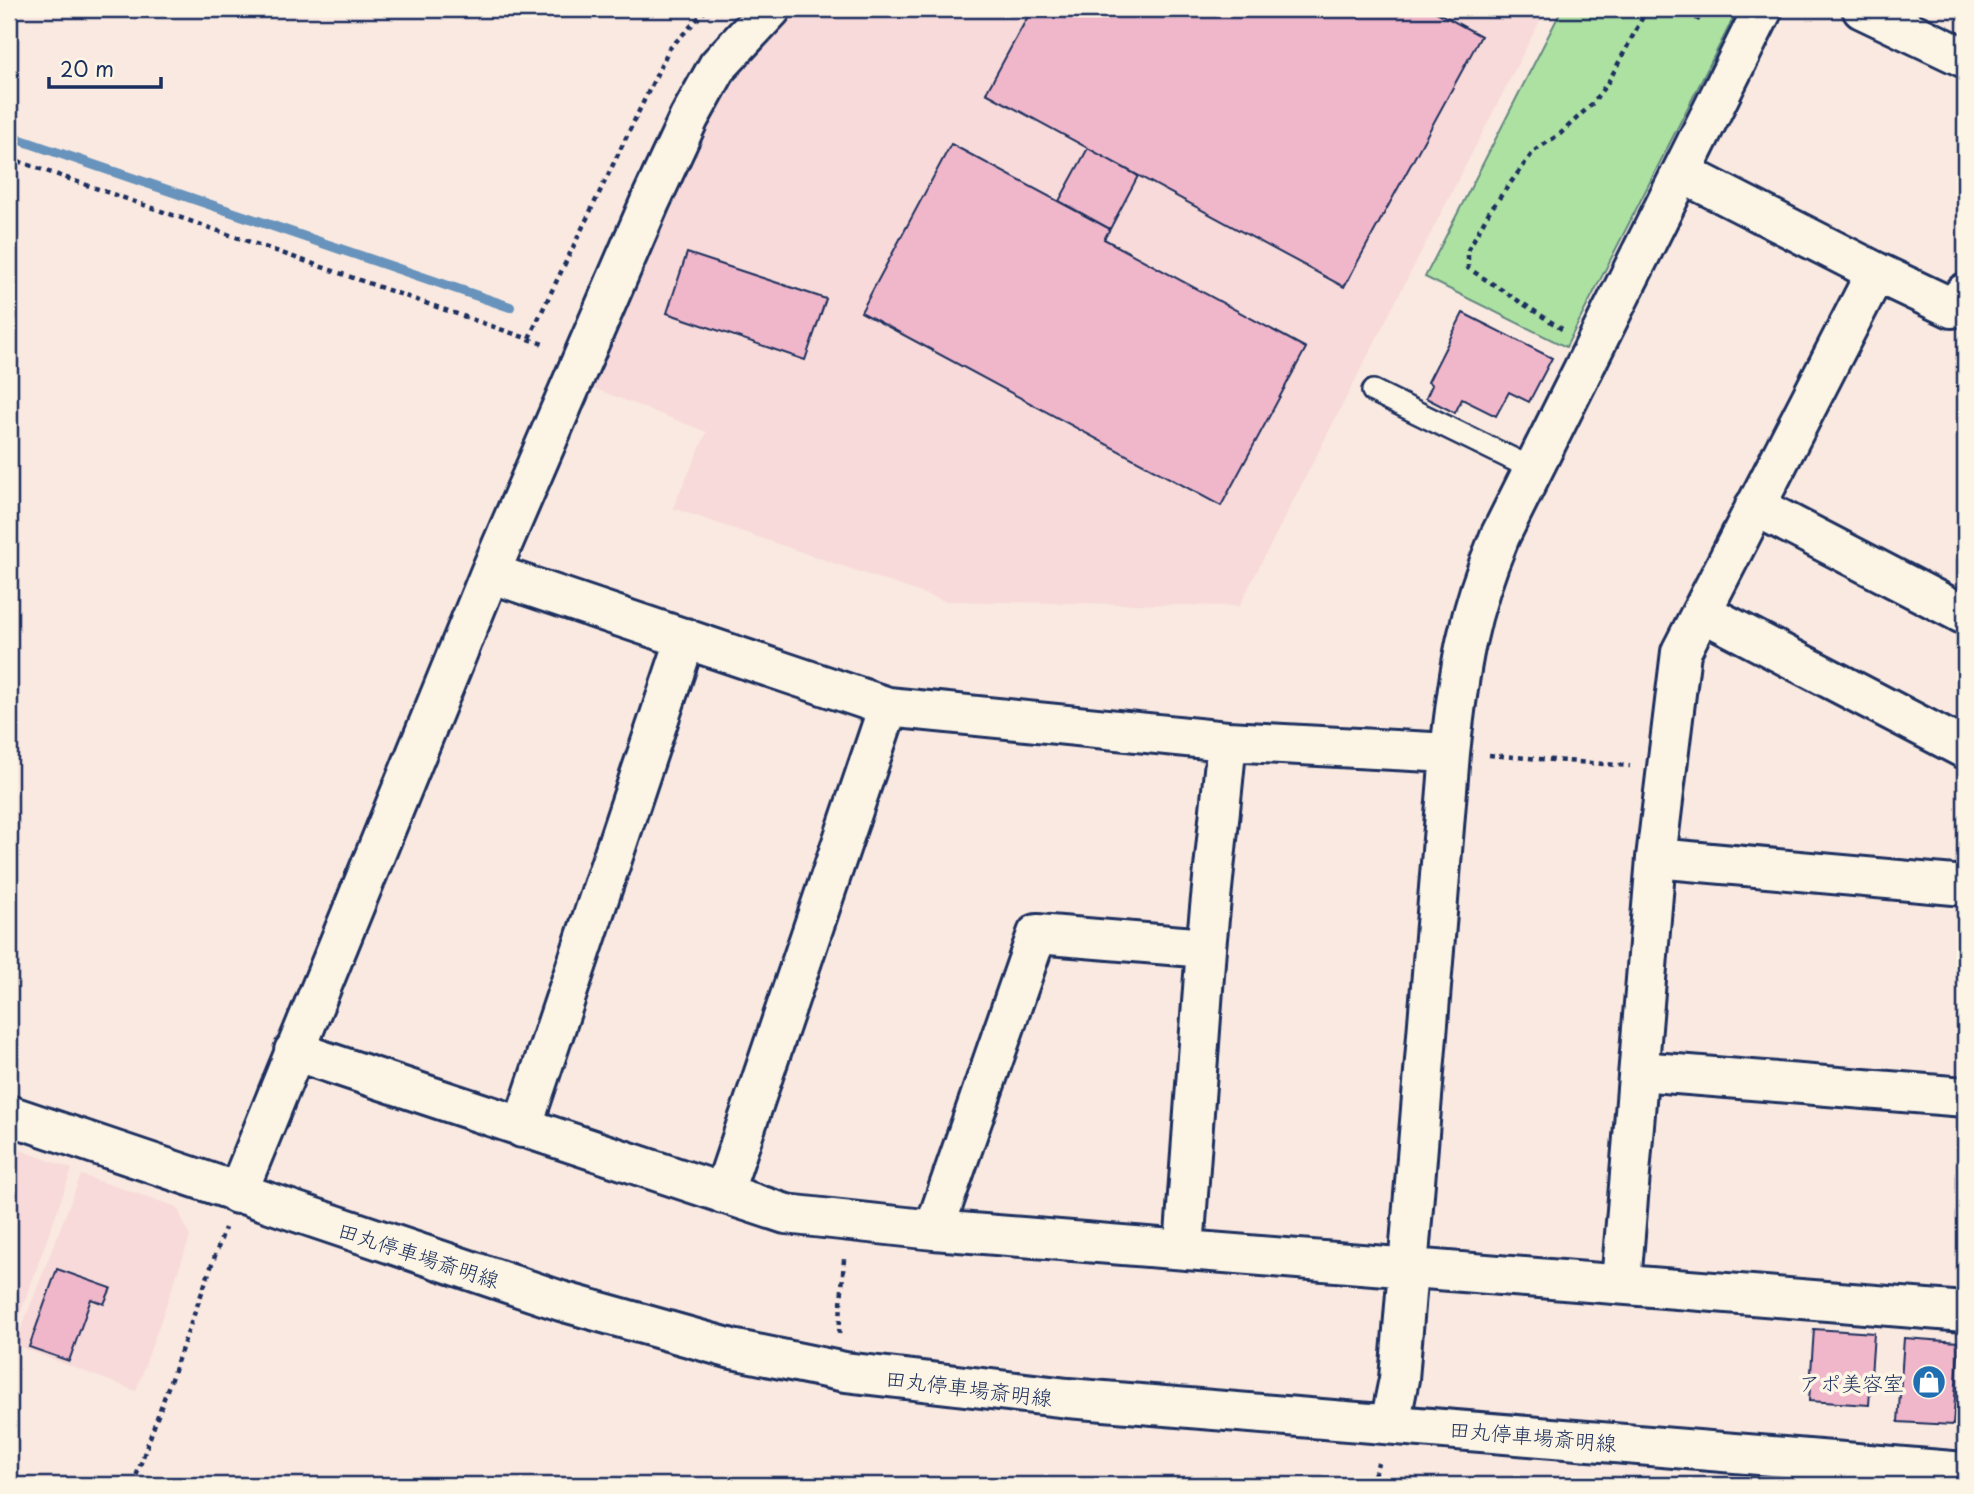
<svg xmlns="http://www.w3.org/2000/svg" width="1974" height="1494" font-family="'Playpen Sans','Klee One',sans-serif">
  <style>
    .built { fill: #f7dad9 }
    .green { fill: #ade1a2; stroke: #648880; stroke-width: 2 }
    .lines { fill: none; stroke-linecap: round; stroke-linejoin: round }
    .stream { stroke: #6793bc; stroke-width: 10 }
    .building { fill: #f0b7ca; stroke: #1b2f5e; stroke-width: 2 }
    .service-casing { stroke: #1b2f5e; stroke-width: 26 }
    .minor-casing { stroke: #1b2f5e; stroke-width: 44 }
    .secondary-casing { stroke: #1b2f5e; stroke-width: 44 }
    .path { stroke: #1b2f5e; stroke-width: 4.5; stroke-dasharray: 5 5; stroke-linecap: butt }
    .service { stroke: #fcf5e5; stroke-width: 21 }
    .minor { stroke: #fcf5e5; stroke-width: 38 }
    .secondary { stroke: #fcf5e5; stroke-width: 38 }
    .labels { text-anchor: middle; dominant-baseline: central; stroke-width: 7; stroke-linejoin: round; paint-order: stroke }
    .street-label { font-size: 21px; fill: #1b2f5e; stroke: #fcf5e5 }
    .poi-label { font-size: 21px; fill: #1b2f5e; stroke: #fcf5e5; text-anchor: end }
  </style>
  <rect width="100%" height="100%" fill="#fae9e0"/>
  <filter id="ink" filterUnits="userSpaceOnUse"><feTurbulence type="fractalNoise" baseFrequency=".0143" numOctaves="2"/><feDisplacementMap in="SourceGraphic" scale="14" xChannelSelector="R" yChannelSelector="G"/><feConvolveMatrix kernelMatrix="1 2 1 2 8 2 1 2 1" color-interpolation-filters="sRGB"/></filter>
  <g filter="url(#ink)">
    <path class="built" d="M797,9H1546L1239,606L945,601L673,508L707,432L588,386L710,117L760,47Z
      M9,1146L72,1169L9,1345Z
      M81,1175L177,1207L190,1237L136,1391L15,1345Z"/>
    <path class="green" d="M1562,9H1738L1566,347L1425,277Z"/>
    <g class="lines">
      <path class="stream" d="M9,136L510,307"/>
    </g>
    <path class="building" d="M1032,9H1431L1481,36L1344,287L986,93Z
      M951,144L1110,229L1104,239L1306,348L1221,506L861,312Z
      M1088,148L1138,176L1110,229L1059,201Z
      M687,253L826,299L805,360L667,313Z
      M1463,313L1552,358L1529,402L1509,392L1496,416L1462,399L1455,413L1426,398L1432,385L1428,382Z
      M57,1269L111,1288L104,1304L91,1299L69,1361L29,1347Z
      M1814,1329L1874,1333L1869,1405L1809,1401Z
      M1904,1338L1959,1342L1953,1425L1898,1422Z"/>
    <g class="lines">
      <g class="service-casing">
        <path id="service" d="M1373,391L1533,469"/>
      </g>
      <g class="minor-casing">
        <path id="minor" d="M1862,9L1965,58
          M1682,173L1876,272
          M1755,506L1965,615
          M490,573L888,707L1227,741L1450,753
          M1702,612L1965,749
          M1656,858L1965,886
          M294,1051L786,1214L934,1230L1965,1312
          M1639,1071L1965,1097
          M522,1128L686,638
          M237,1194L490,573L650,202L689,118L718,66L771,9
          M723,1194L888,707
          M934,1230L1037,934L1206,948
          M1184,1249L1206,948L1227,741
          M1621,1283L1656,858L1681,652L1876,272L1952,308L1965,293
          M1390,1424L1399,1379L1450,753C1459,670 1467,614 1500,536L1763,9"/>
      </g>
      <g class="secondary-casing">
        <path id="secondary" d="M9,1115L561,1301L732,1349L845,1372L1068,1398L1965,1472"/>
      </g>
      <path class="path" d="M1678,9L1700,20
        M9,158L546,345
        M1562,329L1468,268V250L1489,212L1534,151L1560,134L1593,103L1610,79L1647,9
        M529,338L669,49L707,9
        M1489,755L1630,766
        M839,1334L844,1259
        M133,1485L225,1228
        M1371,1485L1378,1463"/>
      <use href="#service" class="service"/>
      <use href="#minor" class="minor"/>
      <use href="#secondary" class="secondary"/>
    </g>
  </g>
  <defs>
    <g id="shop-disc" transform="scale(1.75)"><circle r="9.5" fill="#1f6fb2" stroke="#fcf5e5"/><path d="M-5-2.5h2.3a2.7 3.5 0 0 1 5.4 0H5L5.5 6h-11ZM-1.5-2.5h3a1.5 2.3 0 0 0-3 0Z" fill="#fff"/></g>
  </defs>
  <g fill-rule="evenodd">
    <use href="#shop-disc" x="1929" y="1382"/>
  </g>
  <g class="labels">
    <g class="street-label">
      <text transform="translate(419 1254) rotate(18)">田丸停車場斎明線</text>
      <text transform="translate(969 1387) rotate(7)">田丸停車場斎明線</text>
      <text transform="translate(1533 1435) rotate(5)">田丸停車場斎明線</text>
    </g>
    <g class="poi-label">
      <text x="1904" y="1382">アポ美容室</text>
    </g>
  </g>
  <rect width="1974" height="1494" fill="none" stroke="#fcf5e5" stroke-width="35"/>
  <rect x="18" y="18" width="1939" height="1459" fill="none" stroke="#1b2f5e" stroke-width="2.5" filter="url(#ink)"/>
  <path d="M49 77v10h112v-10" fill="none" stroke="#1b2f5e" stroke-width="3.5"/>
  <text x="60" y="77" font-size="21" fill="#1b2f5e" stroke="#fcf5e5" stroke-width="5" paint-order="stroke">20 m</text>
</svg>
